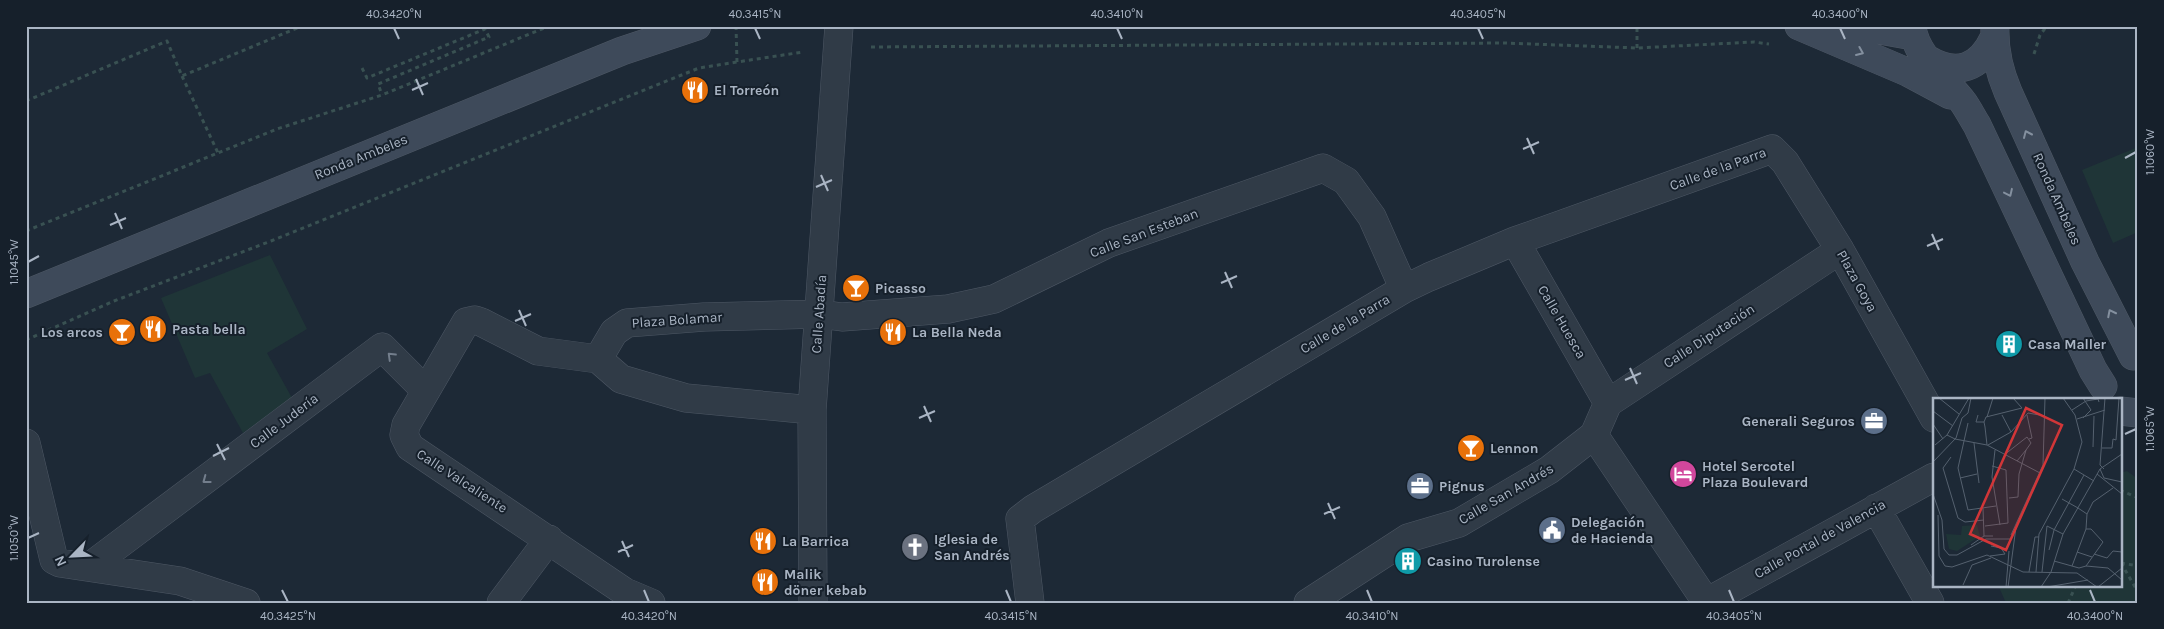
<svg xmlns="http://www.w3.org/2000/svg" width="2164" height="629" font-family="Karla,sans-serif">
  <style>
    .green { fill: #1f3537 }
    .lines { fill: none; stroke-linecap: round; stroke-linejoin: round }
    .street-casing { stroke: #4e5865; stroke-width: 29 }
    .secondary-casing { stroke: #4e5865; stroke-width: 29 }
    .path { stroke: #395152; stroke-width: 3; stroke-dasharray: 4 4; stroke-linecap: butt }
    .street { stroke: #303b47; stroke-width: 28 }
    .secondary { stroke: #3e4a5a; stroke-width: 28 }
    .oneway { stroke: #84909f }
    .oneway2 { stroke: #737e8c }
    .ticks { fill: none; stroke: #aab5c4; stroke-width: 2 }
    .labels { text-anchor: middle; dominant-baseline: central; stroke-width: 4; stroke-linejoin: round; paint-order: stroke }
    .poi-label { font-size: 14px; font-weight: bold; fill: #aab5c4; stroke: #16202b; text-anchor: start }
    .street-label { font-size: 14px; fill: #aab5c4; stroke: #16202b }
    .inset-road { fill: none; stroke: #55616f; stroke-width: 1 }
    .view { fill: #d23638; fill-opacity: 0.15; stroke: #d23638; stroke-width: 2.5 }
    .inset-edge { fill: none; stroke: #aab5c4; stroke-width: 2.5 }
    .neatline { fill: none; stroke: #aab5c4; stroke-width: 2 }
    .ticks-label { font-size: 12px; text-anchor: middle; fill: #aab5c4 }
  </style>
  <rect width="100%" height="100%" fill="#1d2936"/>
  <path class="green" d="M2138,147V232L2113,243L2082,170Z
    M270,255L307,329L267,353L292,398L243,433L210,373L195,378L161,298Z
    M2127,471L2138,479V603H2006L1998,585H2120V473Z"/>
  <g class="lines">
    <g class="street-casing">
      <path id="street" d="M1515,241L1608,403
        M598,359L538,351L481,322L475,320L466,322L406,425L404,435L410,447L625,592L651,603
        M812,410L686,398L621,379L598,359L614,332L627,323L704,317L820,314L842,317L948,309L994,299L1109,243L1323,168L1346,181L1372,217L1404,289
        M1594,435L1707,603
        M26,443L54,560L60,563L180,581L246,603
        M1876,508L1930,603
        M89,567L382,347L425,390
        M501,603L549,539
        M813,603L812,410L839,26
        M1030,603L1020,519L1033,509L1404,289L1429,277L1515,241L1772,149L1785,162L1840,250L1934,418
        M1308,603L1408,538L1459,523L1549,470L1594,435L1608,403L1840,250
        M1705,603L1934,477"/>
    </g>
    <g class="secondary-casing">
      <path id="secondary" d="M1799,26L1907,72L1950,95
        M1857,26L1913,36
        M1912,26C1914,54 1946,80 1963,102C1968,109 1972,117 1977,125L2093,370L2103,386
        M1995,26C1994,50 1999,71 2008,92L2085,262L2133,356
        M1927,59C1957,77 1980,68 1994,38
        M26,294L622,51L697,26
        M2120,411L2138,413"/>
    </g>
    <path class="path" d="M736,26L737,62L803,52
      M871,47L1504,43L1637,48L1754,42L1769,44
      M1637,48V26
      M2034,54L2040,35L2047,26
      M362,68L367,78L485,29L489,37L378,84L382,95
      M182,76L218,153
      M26,101L167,41L182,76L302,26
      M26,231L277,129L382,95L549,26
      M26,340L114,301L271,241L699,68L737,62
      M2120,490L2138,498
      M2121,563L2138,592
      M2121,563L2138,566
      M2068,603L2076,585"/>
    <use href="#street" class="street"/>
    <use href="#secondary" class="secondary"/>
  </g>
  <defs><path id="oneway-chevron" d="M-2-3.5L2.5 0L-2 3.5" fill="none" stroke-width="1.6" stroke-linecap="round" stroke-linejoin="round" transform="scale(1.25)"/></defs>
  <g class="oneway">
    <use href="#oneway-chevron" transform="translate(1860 52) rotate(23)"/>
    <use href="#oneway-chevron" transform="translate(2027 134) rotate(-114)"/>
    <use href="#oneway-chevron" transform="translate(2009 193) rotate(65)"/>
    <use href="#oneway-chevron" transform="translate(2111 313) rotate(-117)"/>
  </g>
  <g class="oneway2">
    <use href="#oneway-chevron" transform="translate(391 356) rotate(-136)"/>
    <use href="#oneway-chevron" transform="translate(206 480) rotate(143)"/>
  </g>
  <path class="ticks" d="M394,28L399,39M755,28L760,39M1117,28L1122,39M1478,28L1483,39M1840,28L1845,39M416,79L423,95M412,90L428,83M1527,138L1534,154M1523,149L1539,142M2125,158L2136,152M821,175L828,191M816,187L832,180M115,213L122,229M110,225L126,218M1932,234L1939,250M1927,246L1943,239M28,262L39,256M1225,272L1232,288M1221,283L1237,276M519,310L526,326M515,321L531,314M1630,368L1637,384M1625,380L1641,373M924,406L931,422M919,418L935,411M2125,434L2136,429M217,444L225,460M213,456L229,448M1328,503L1335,519M1324,514L1340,507M28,538L39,533M622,541L629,557M618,552L633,545M282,590L288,602M644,590L649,602M1006,590L1011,602M1367,590L1372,602M1729,590L1734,602M2090,590L2095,602"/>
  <defs>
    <g id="restaurant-disc" transform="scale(1.4375)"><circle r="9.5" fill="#e8710a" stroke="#16202b"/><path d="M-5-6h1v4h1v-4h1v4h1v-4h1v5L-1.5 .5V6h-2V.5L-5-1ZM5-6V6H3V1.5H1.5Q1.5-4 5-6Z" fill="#fff"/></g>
    <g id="bar-disc" transform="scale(1.4375)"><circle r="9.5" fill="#e8710a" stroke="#16202b"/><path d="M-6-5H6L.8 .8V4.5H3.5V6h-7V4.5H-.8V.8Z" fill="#fff"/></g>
    <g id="building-disc" transform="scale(1.4375)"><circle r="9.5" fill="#0f9aa8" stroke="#16202b"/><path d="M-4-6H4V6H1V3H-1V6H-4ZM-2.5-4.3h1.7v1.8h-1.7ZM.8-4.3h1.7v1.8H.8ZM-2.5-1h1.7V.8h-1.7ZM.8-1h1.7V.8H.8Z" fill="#fff"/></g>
    <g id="office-disc" transform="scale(1.4375)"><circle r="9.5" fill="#5c6f8a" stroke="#16202b"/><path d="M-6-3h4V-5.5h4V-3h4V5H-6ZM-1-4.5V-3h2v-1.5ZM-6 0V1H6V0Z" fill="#fff"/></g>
    <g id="hotel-disc" transform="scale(1.4375)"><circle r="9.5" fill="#d1479c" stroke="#16202b"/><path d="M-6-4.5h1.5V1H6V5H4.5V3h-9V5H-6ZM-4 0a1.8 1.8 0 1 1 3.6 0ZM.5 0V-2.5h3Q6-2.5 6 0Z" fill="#fff"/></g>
    <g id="civic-disc" transform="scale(1.4375)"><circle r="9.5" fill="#5c6f8a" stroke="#16202b"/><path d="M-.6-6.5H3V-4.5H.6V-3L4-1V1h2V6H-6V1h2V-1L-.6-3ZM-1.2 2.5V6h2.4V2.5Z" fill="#fff"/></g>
    <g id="church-disc" transform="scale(1.4375)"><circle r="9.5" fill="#6b7280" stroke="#16202b"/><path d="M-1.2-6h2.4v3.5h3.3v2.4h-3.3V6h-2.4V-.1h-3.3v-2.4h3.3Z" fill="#fff"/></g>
  </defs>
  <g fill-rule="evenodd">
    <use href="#restaurant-disc" x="695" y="90"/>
    <use href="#bar-disc" x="856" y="288"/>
    <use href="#restaurant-disc" x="153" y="329"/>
    <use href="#bar-disc" x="122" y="332"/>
    <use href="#restaurant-disc" x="893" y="332"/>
    <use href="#building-disc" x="2009" y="344"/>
    <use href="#office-disc" x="1874" y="421"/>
    <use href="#bar-disc" x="1471" y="448"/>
    <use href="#hotel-disc" x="1683" y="474"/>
    <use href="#office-disc" x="1420" y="486"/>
    <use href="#civic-disc" x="1552" y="530"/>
    <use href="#restaurant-disc" x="763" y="541"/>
    <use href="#church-disc" x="915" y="547"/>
    <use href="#building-disc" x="1408" y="561"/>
    <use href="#restaurant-disc" x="765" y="582"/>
  </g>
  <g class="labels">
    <g class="poi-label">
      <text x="714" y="90">El Torreón</text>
      <text x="875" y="288">Picasso</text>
      <text x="172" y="329">Pasta bella</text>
      <text x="103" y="332" text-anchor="end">Los arcos</text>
      <text x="912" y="332">La Bella Neda</text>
      <text x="2028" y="344">Casa Maller</text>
      <text x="1855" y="421" text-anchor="end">Generali Seguros</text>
      <text x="1490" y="448">Lennon</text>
      <text x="1702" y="466">Hotel Sercotel<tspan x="1702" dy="16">Plaza Boulevard</tspan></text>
      <text x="1439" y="486">Pignus</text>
      <text x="1571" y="522">Delegación<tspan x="1571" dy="16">de Hacienda</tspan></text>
      <text x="934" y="539">Iglesia de<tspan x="934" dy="16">San Andrés</tspan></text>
      <text x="782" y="541">La Barrica</text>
      <text x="1427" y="561">Casino Turolense</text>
      <text x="784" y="574">Malik<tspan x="784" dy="16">döner kebab</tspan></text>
    </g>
    <g class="street-label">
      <text transform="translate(361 157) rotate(-22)">Ronda Ambeles</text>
      <text transform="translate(1718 169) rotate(-20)">Calle de la Parra</text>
      <text transform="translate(2057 199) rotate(66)">Ronda Ambeles</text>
      <text transform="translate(1144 233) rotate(-21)">Calle San Esteban</text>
      <text transform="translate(1857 281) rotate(61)">Plaza Goya</text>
      <text transform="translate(819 314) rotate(-86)">Calle Abadía</text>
      <text transform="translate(677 320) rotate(-4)">Plaza Bolamar</text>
      <text transform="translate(1562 322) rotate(60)">Calle Huesca</text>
      <text transform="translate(1345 324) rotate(-31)">Calle de la Parra</text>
      <text transform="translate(1709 336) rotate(-33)">Calle Diputación</text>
      <text transform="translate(284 421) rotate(-37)">Calle Judería</text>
      <text transform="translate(462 481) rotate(33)">Calle Valcaliente</text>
      <text transform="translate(1506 494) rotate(-30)">Calle San Andrés</text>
      <text transform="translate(1820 539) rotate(-29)">Calle Portal de Valencia</text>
    </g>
  </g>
  <g transform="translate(1933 398)">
    <rect width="189" height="189" fill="#1d2936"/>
    <path d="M44,127L47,138L24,153L16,151L13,136L28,137L29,128Z" fill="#1f3537"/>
    <path class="inset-road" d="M6,0L26,16M130,0L142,17L149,44L141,71L161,83M150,0L158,12L150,20M139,12L153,3L165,1L166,4M0,13L20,28M45,17L43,24H51L52,29L54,47M69,17L78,34M94,17L99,40L96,41M54,19L60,0M29,20L35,15L38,0M144,21L172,12M51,24L53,19L89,10L80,0M35,25L25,70L35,112L63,108M0,26L10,41M14,37L22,41L54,47L107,75M41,45L46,85M2,47L14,37L36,0M55,47L78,34L95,15L112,18M160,49L161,18M169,50H179L180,41L183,42L186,0M62,52L59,79L67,127M71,57L94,39L98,45L93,52M18,59L10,70L25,120L32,124L51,122M0,64L23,40L29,20M167,71L171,80L189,84M171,71L167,67L172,0M164,76L189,96M27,80L44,76M0,96L9,122L11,151L16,157H24L53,141H79M76,100L85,99L86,76L93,52L84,63M129,101L145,110M50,110L51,138M154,116L160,104L180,90M5,117L6,158L12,168L19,169L54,157L90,174L144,175L164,189M52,128L75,125L73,72L59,68M78,137L110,67L112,0M38,147L51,138H60M116,152L121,132L151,77M144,154L159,159M161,156L174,160L180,153L189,154M57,158L72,156L68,150L58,148M121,163L146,170M139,168L153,131L154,116L145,110M153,168L175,170L189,182M146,170L153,168L170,144L158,131H153M96,174L102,139H106M103,174L106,136L141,71M109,174L114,128L130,136M30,187L39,167L58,160M23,189H42M73,189L76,153M75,189L83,129M108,189L118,174L130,136L167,71L189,56M114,189L155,182M165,189L189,170"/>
    <path class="view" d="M93,10L129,27L73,152L37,136Z"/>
    <rect width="189" height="189" class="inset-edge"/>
  </g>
  <rect width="2164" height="629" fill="none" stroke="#16202b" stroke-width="55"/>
  <g transform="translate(72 556) rotate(246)" stroke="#16202b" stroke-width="4" paint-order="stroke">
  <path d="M0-4L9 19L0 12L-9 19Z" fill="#aab5c4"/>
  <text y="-8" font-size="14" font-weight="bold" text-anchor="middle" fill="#aab5c4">N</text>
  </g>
  <rect x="28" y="28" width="2108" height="574" class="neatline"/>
  <g class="ticks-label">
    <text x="394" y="18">40.3420°N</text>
    <text x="755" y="18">40.3415°N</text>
    <text x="1117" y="18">40.3410°N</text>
    <text x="1478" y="18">40.3405°N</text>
    <text x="1840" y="18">40.3400°N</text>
    <text transform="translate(2150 152) rotate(-90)" y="4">1.1060°W</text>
    <text transform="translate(14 262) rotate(-90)" y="4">1.1045°W</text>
    <text transform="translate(2150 429) rotate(-90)" y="4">1.1065°W</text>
    <text transform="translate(14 538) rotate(-90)" y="4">1.1050°W</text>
    <text x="288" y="620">40.3425°N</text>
    <text x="649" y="620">40.3420°N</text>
    <text x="1011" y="620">40.3415°N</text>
    <text x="1372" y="620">40.3410°N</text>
    <text x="1734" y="620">40.3405°N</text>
    <text x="2095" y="620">40.3400°N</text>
  </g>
</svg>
